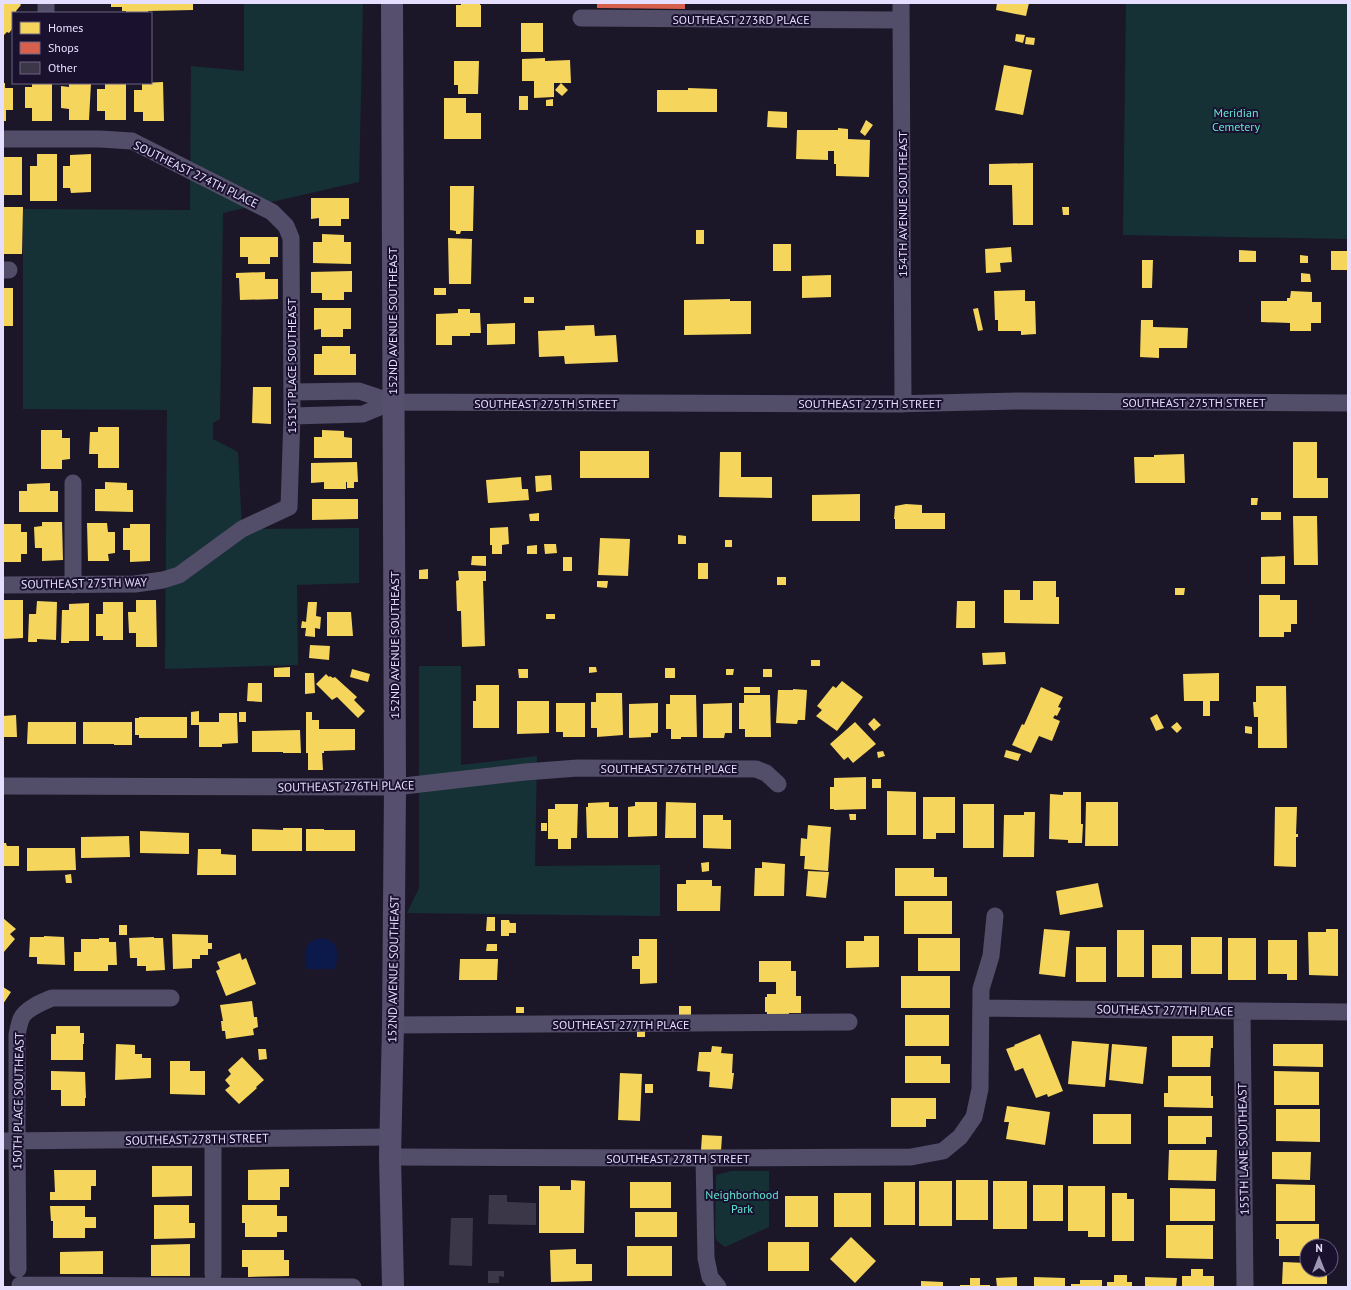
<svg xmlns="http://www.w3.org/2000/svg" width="1351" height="1290" font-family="'PT Sans',sans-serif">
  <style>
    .green { fill: #153136 }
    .water { fill: #0b1a4b }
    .homes { fill: #f6d55c }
    .shops { fill: #d6604d }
    .building { fill: #3c3649 }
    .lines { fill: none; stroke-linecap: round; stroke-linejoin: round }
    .street { stroke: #524d68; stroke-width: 17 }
    .secondary { stroke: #56506e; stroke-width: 22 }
    .labels { text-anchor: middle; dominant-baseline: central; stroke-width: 4; stroke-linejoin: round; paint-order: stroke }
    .street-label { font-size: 12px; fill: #e6deff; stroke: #19112e }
    .park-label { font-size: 12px; fill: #63e6d5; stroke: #19112e }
  </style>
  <rect width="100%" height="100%" fill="#1c1728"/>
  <path class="green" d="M244,3H363L359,182L223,213L220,419L213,423V439L238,452L242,529L359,528V583L297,585L298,665L165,669L167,410L23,409V209L190,210L191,66L244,71Z
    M1126,3H1348V239L1123,235Z
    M419,666H461V765L537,756L535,866L660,865V916L407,913L419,888Z
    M731,1171H769V1227L725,1247L717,1241L715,1235L716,1175Z"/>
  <path class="water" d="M322,938C325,939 330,940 332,942C339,947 337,959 336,967L333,969H307C305,964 305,961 305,956C306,944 310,940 322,938Z"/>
  <path class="homes" d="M3,3H19L21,5L16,11L17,13H13V28L9,33L7,32L3,36Z
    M111,3H193V10L148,11V13H126V11H122V7H111Z
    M461,3H480V5H481V27H456V5H461Z
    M997,3H1029L1026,16L996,10Z
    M521,23H543V52H521Z
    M1016,34L1025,35L1023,43L1015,41Z
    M1026,37L1035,38L1034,45L1025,44Z
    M545,58V61L570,60L571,83H554V97L534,98V81H522V59Z
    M454,61H479L478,94H458V85H454Z
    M1004,65L1032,70L1023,115L995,110Z
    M163,82L164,121H143V112H134V90H142V83Z
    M3,83H5V88H13V110H6V121H3Z
    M32,83H52V121H32V108H25V87H32Z
    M69,83H91L89,120H69V109L61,108V86L69,87Z
    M105,83H126V120H105V111H97V89H105Z
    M561,83L568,90L562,96L555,90Z
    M688,88L717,89V112H657V90H688Z
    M519,96H528V110H519Z
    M444,98H466V113H481V139H444Z
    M553,99V106H546V100Z
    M768,111L787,112V128L767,127Z
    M866,120L873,125L865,136L860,132Z
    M838,128L848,129V139L870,140L869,177L836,176V164H834V151H828V160L796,159L797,130H838Z
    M37,154H57V201H30V166H37Z
    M91,154V192L71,193L70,188H63V166H70V155Z
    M3,157H22V195H3Z
    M1033,163V225H1013L1012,185H989V164Z
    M450,186H474L473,231H461L460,234H456V231L450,230Z
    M311,198H349V219H341V226H319V218L311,219Z
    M3,207H23L22,254H3Z
    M1062,207H1069V215H1063Z
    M696,230H704V244H696Z
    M322,234L344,235V242H351V264L313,263V242H322Z
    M240,237H278V257H270V264H248V257H240Z
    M448,238L472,239L471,284H449Z
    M773,244H791V271H773Z
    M1011,247L1012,262L1000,263L1001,272L986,273L985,249Z
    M1239,250L1256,251V262H1239Z
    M1331,251H1348V270H1331Z
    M1300,255L1308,256V263H1300Z
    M1142,260H1153L1152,288H1142Z
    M352,271V292H344V300H322V293H311V272Z
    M265,272V279H278V299L240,300L239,278H236V273Z
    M1301,273L1310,274L1311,282H1301Z
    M831,275V297L802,298V276Z
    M3,288H13V326H3Z
    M434,288H446V295H434Z
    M1025,290V301H1035L1036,334L1021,335V331H998V320H995L994,291Z
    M1291,291L1312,292V302H1321V323H1311V331H1290V323L1261,322V301H1287V298H1290Z
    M524,297H534V303H524Z
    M730,299V301H751V334L684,335V300Z
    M314,308H351V329H343V337H321V329L314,330Z
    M978,308L983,330L978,331L973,309Z
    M458,309H470V313H480L481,333H470V336H452V345H436V314L458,313Z
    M1141,320H1153V327L1188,328L1187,348H1159V358L1140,357Z
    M515,323V344L487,345V324Z
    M594,325L595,336L616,335L618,362L565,364L564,356L539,357L538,331L565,330V326Z
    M322,346H350V354H356V375H314V354H322Z
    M253,387H271V424L252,423Z
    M98,427H119V468H98V454H89L90,432H98Z
    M41,430H62V438H70V459L62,460V469H41Z
    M322,430L344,431V437L352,438V458H314V437H322Z
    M1293,442H1317V478H1328V498H1293Z
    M580,451H649V478H580Z
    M720,452H741V477H772V498L719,497Z
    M1184,454L1185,483H1135L1134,457H1154V455Z
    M357,462L358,482H354V488H347V482H346V489H324V482L311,483V463Z
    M551,475L552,490L536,492L535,476Z
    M521,477L522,489H528L529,500L488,503L486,480Z
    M105,482L127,483V490H133V512L95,511V489H105Z
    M50,483V491H58V512H19V491H27V484Z
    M860,494V521H812V495Z
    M1251,498H1258L1257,505H1251Z
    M312,499H358V519L312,520Z
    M906,504L922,505V513H945V529H895V519H894L895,506Z
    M1261,512H1281V520H1261Z
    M539,513V521H530L529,514Z
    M1293,516H1317L1318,565H1294Z
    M42,522H62L63,560L42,561V548H35L34,527L42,526Z
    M87,523H107L108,532H115V553L108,554L109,561H88Z
    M3,524H21V532H27V554H21V562H3Z
    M130,524H150V561L130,562V550H123V528H130Z
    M508,527L509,544L502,545V554H492V545H490V528Z
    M678,535L686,536V544H678Z
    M600,538L630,539L628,576L598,575Z
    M725,540H732V547H725Z
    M544,544H556L557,553L545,554Z
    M537,545V554H527V546Z
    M472,556H486V566L471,565Z
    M1285,556V584H1261V557Z
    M563,557H572V571H563Z
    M698,563H708V579H698Z
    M428,569V579H419V570Z
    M458,571H486V581H483L485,646L462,647L461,611H457L456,581L459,580Z
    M777,577H786V585H777Z
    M597,581H608L607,588L597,587Z
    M1033,581H1056V597H1059V624L1004,623V590H1020V600H1033Z
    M1175,588H1185L1184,595H1175Z
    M1259,595H1280V600H1297V624H1291V632H1284V637H1259Z
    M3,600H23V638L3,639Z
    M136,600H156L157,647H136V633H129L128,612H136Z
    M37,601L57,602L56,640L37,639V642H28L29,614H36Z
    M957,601H975V628H956Z
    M103,602H123V640H103V636H96V614H103Z
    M308,602H317L316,616L321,617L320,629L315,628V637L305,636L306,628H301L302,621L306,622Z
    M89,603V641H69V643H61L62,610H69V604Z
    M327,612H351L353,636H327Z
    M546,614H555V619H546Z
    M310,645L330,646L329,660L309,658Z
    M1005,652L1006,664L983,665L982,653Z
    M811,660H820V666H811Z
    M290,667V677H274V668Z
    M589,667H596L597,672L589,673Z
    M665,668H675V678H665Z
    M352,669L370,674L368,682L350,677Z
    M518,669H528V678H519Z
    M726,669H734L733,675H726Z
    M763,669H772V677H763Z
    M305,673H314L315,693L305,694Z
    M1219,673V701H1210V716H1203V701H1184L1183,674Z
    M326,674L329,677L330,676L333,678L335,677L357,697L354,700L365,711L358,718L337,697L332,700L316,684Z
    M842,681L863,697L837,731L816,716L822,710L817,706L833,686L836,688Z
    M248,683H262V702L247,701Z
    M476,685H499V728H473V701H476Z
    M1256,686H1286L1287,748H1258V717H1254L1253,702H1256Z
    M744,687H760V693H744Z
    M1041,687L1063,697L1058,707L1061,708L1057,716L1055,715L1053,718L1060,721L1052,741L1039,736L1031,753L1012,745L1022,724L1024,725Z
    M793,689L807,690L805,720H798L797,724L776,723L778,690H793Z
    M596,693H622L623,735L597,737V728H591V702H596Z
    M670,695H696L697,737H681V739H671V729H666V704H670Z
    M744,695H770L771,737H745V729H739V703H744Z
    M517,701H549V733L517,734Z
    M556,703H585V737H563V732H556Z
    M658,703V732L657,733H651V737L629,738V704Z
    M732,703V733H725L724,738H703V704Z
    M199,711V722H219V713H237L238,743L222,744V747H199V725H191V712Z
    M239,712H246V722H239Z
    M306,712H312V720H319V729H355V750L324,751V753H322L323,770H308V753H306Z
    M1157,714L1164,728L1156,731L1150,718Z
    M16,715L17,737H3V716Z
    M139,717H187V738H139V735H135V718H139Z
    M874,718L881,725L874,731L868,724Z
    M28,722H76V744H27Z
    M83,722H132V745H114V744H83Z
    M855,722L876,744L853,763L848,757L844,760L830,744Z
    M1177,722L1182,728L1177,733L1171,727Z
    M1245,726L1252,727V734L1245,733Z
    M300,730L301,753H283V752H252V731Z
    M1006,750L1021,754L1018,761L1004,757Z
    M883,751L885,756L878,758L877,752Z
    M866,777V809L834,810V809H830V787H834V778Z
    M872,779H881V788H872Z
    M887,791L916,792V835H887Z
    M1063,792H1081V824H1083L1082,843H1068V840L1049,839L1050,794L1063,795Z
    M923,797H955V833H936V839H923Z
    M609,802V807H618V838H587L586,807H588V803Z
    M635,802H657V836L628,837V807L635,806Z
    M666,802L696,803V838H665Z
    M1086,802H1118V846H1085Z
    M555,804H578L577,838H571V849H558V839H548V809H555Z
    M963,804H994V848H963Z
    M1275,807H1297L1296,834H1298V837H1296V867L1274,866Z
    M1024,812H1035L1034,857H1003L1004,815H1024Z
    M849,814H856V820H850Z
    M703,815H723V820H731V849L703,848Z
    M541,823H547V831H541Z
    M808,825L831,827L828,871L804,869L805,856H800L801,838L807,839Z
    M283,828H302V851H252V829L283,830Z
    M306,829H324V830H355V851H306Z
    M140,831L189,833V854L140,853Z
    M129,836L130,857L81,858V837Z
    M3,843H6L7,846H19V866H3Z
    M27,848H75L76,870L27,871Z
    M198,849H221V854L236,855V875H197Z
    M709,862V871L702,872L701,863Z
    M762,862L785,864L784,896H754L755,868H762Z
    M895,868H934V877H947V896H895Z
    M808,871L829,872L826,898L806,896Z
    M71,874L72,883H66L65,875Z
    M686,880H712V886H721L720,911H677V884H686Z
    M1098,883L1103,907L1060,915L1056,891Z
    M904,901H952V934H904Z
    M487,917H495V931H486Z
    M3,918L16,929L10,934L15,939L3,953Z
    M501,920H509L510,923H516V933H509V936H501Z
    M119,925H127V935H119Z
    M1044,929L1070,931L1065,977L1039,974Z
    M1326,929H1338V976L1309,975L1308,932H1326Z
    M1117,930H1144V977H1117Z
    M172,934L208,935V943H212V949H208V955H200V959H192V968L173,969Z
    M44,936L64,937L65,965L37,964V957H29L30,937H44Z
    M864,936H879V967L846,968V941H864Z
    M154,937V938H163L165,970L146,971V966H137V958H130L129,938Z
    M1191,937H1222V974H1191Z
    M99,938H109V942H116L117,965H108V971H74V952H81V939H99Z
    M918,938H960V971H918Z
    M1228,938H1256V980H1228Z
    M639,939H657V983L640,984V969H632V956H639Z
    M1268,940H1297V980H1287V974H1268Z
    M487,944H497V951H486Z
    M1152,945H1182V978H1152Z
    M1076,947H1106V982H1076Z
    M240,953L242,960L246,958L256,984L226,996L216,971L220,969L217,962Z
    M460,959H498L497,980H459Z
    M759,961H791V971H796V996H801V1013H789V1022H767V1012H765V997H767V994H776V982H759Z
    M901,976H950V1008H901Z
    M3,987L11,992L3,1004Z
    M252,1001L254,1017H257L258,1027L253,1029L254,1035L226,1039L225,1031H222L221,1021H223L220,1005Z
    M679,1006H691V1017H679Z
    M516,1007H524V1013H516Z
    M905,1015H949V1046H905Z
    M56,1026H80V1033H84V1044H83V1060H51V1034H56Z
    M637,1031H645V1037H637Z
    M1040,1034L1063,1091L1048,1097L1047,1094L1036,1098L1023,1068L1015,1071L1006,1049L1015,1046L1014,1045Z
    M1172,1036H1213V1048H1211L1210,1067H1172Z
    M1072,1041L1109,1044L1105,1087L1068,1084Z
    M116,1044L135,1045V1054H142V1058H151V1078L115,1080Z
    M1112,1044L1147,1047L1143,1084L1109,1080Z
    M1273,1044H1323V1067L1273,1066Z
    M712,1046L722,1047L721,1053L733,1054L732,1073H734L732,1089L709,1087L710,1072L697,1071L699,1052H711Z
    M258,1049H266L267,1059L259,1060Z
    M905,1056H941V1064H950V1083H905Z
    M242,1057L264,1080L256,1087L257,1088L239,1104L225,1090L230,1086L225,1080L231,1074L228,1070Z
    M170,1061H190V1071H205V1095L170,1094Z
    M51,1071L85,1072L86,1098H85V1106H61V1090H51Z
    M1274,1071L1319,1072V1105H1274Z
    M620,1073L642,1074L640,1121L618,1120Z
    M1168,1076H1211V1096H1213V1108L1164,1107V1093H1168Z
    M645,1084H653V1093H645Z
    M891,1098H936V1119H926V1127H891Z
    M1007,1106L1050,1112L1045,1145L1006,1139L1009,1122H1004Z
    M1276,1109H1320V1142L1276,1141Z
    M1093,1114H1131V1144H1093Z
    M1168,1116H1212V1137H1206V1144H1168Z
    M702,1135L722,1136L721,1151L701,1150Z
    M1169,1150H1217L1216,1181L1168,1180Z
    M1272,1152H1311L1310,1180L1272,1179Z
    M152,1166H192V1196L152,1197Z
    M289,1169V1187H280V1200H248V1170Z
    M54,1170H96V1186H91V1200H50V1192H55Z
    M571,1180L585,1181L584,1233H539V1186H560V1190H571Z
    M956,1180H988V1220H956Z
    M919,1181H952V1226H919Z
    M993,1181H1027V1229H993Z
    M630,1182H671V1208H630Z
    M884,1182H915V1225H884Z
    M1276,1184L1315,1185V1221H1276Z
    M1033,1185H1063V1221H1033Z
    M1068,1186H1105V1237H1088V1231H1068Z
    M1170,1188L1215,1189V1221H1170Z
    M834,1193H871V1227H834Z
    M1112,1193H1127V1199H1134V1241H1112Z
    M785,1196H818V1227H785Z
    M154,1205H189V1223H195V1238L154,1239Z
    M242,1205H277V1216H287V1232H277V1237H245V1223H242Z
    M50,1206H85V1217H96V1228H85V1238H53V1221H51Z
    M635,1212H677V1237H635Z
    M1276,1224H1319V1246H1307V1256H1279V1239H1276Z
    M1166,1225H1213V1259L1166,1258Z
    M851,1237L876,1261L855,1283L830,1259Z
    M768,1242H809V1271H768Z
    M190,1244V1276H151V1245Z
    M627,1246H672V1276H627Z
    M576,1249V1264H592V1281L551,1282L550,1250Z
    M242,1250H284V1260H289V1276L248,1277V1267H242Z
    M103,1251V1274H60V1252Z
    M1283,1262L1307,1263V1270H1327V1284H1282Z
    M1191,1269H1203V1276H1214V1287H1182V1276H1191Z
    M1114,1275H1127V1282H1132V1287H1107V1282H1114Z
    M1017,1277V1287H997L996,1278Z
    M1034,1277L1065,1278V1287H1034Z
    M1145,1277L1177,1278L1176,1287H1145Z
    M970,1278H980V1285H990V1287H960V1285H970Z
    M1080,1280H1102V1287H1071V1284H1080Z
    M921,1281L943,1282V1287H921Z"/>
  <path class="shops" d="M597,3H685V9L597,8Z"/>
  <path class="building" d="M489,1195H507V1202L536,1203V1225L488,1224Z
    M451,1218H473L472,1266L449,1265Z
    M488,1271H504V1277L499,1276V1283H488Z"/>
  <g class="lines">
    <path class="street" d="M901,3L903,404
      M46,13V3
      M581,18L901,20
      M3,139H100L132,141L272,212L286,226L291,238L292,416L289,507L242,529L179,575L163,580L135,584L3,585
      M3,270H9
      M292,392L359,391L392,402L892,404L1017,401L1348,403
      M292,416L363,414L392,402
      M73,483V585
      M3,786L395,787L525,772L578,768L756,769L766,773L778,784
      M981,1008L1348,1012
      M1242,1011L1245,1287
      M393,1025L849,1022
      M213,1139V1274
      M3,1141L390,1137
      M390,1157L704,1158L911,1157L943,1151L960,1137L974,1117L980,1089L981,989L991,956L995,916
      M704,1158L706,1258L710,1277L718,1287
      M18,1269L17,1141V1035C18,1030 19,1024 21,1019C25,1009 42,1002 52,998H171
      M20,1285L353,1287"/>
    <path class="secondary" d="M392,3L395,787L393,1025L390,1157L393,1287"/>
  </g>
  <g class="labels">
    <g class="street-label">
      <text x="741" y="19">SOUTHEAST 273RD PLACE</text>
      <text transform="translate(196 174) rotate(26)">SOUTHEAST 274TH PLACE</text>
      <text transform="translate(902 204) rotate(-90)">154TH AVENUE SOUTHEAST</text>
      <text transform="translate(392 321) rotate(-90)">152ND AVENUE SOUTHEAST</text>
      <text transform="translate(291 366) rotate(-90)">151ST PLACE SOUTHEAST</text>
      <text x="1194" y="402">SOUTHEAST 275TH STREET</text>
      <text x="546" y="403">SOUTHEAST 275TH STREET</text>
      <text x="870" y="403">SOUTHEAST 275TH STREET</text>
      <text transform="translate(84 583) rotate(-1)">SOUTHEAST 275TH WAY</text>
      <text transform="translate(394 645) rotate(-90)">152ND AVENUE SOUTHEAST</text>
      <text x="669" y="768">SOUTHEAST 276TH PLACE</text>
      <text transform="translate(346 786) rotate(-1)">SOUTHEAST 276TH PLACE</text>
      <text transform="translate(393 969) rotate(-89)">152ND AVENUE SOUTHEAST</text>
      <text transform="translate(1165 1010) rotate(1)">SOUTHEAST 277TH PLACE</text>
      <text x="621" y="1024">SOUTHEAST 277TH PLACE</text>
      <text transform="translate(18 1101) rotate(-89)">150TH PLACE SOUTHEAST</text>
      <text transform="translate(197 1139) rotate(-1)">SOUTHEAST 278TH STREET</text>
      <text transform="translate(1243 1149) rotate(-91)">155TH LANE SOUTHEAST</text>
      <text x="678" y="1158">SOUTHEAST 278TH STREET</text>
    </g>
    <g class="park-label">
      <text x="1236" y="112">Meridian<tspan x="1236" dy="14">Cemetery</tspan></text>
      <text x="742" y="1194">Neighborhood<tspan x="742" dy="14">Park</tspan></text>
    </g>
  </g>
  <rect width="1351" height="1290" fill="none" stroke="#e6deff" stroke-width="8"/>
  <rect x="12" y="12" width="140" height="72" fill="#19112e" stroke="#6b6382"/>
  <rect x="20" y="22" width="20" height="12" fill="#f6d55c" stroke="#6b6382"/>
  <text x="48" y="32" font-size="12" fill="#e6deff">Homes</text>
  <rect x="20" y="42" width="20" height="12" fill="#d6604d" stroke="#6b6382"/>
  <text x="48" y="52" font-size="12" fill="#e6deff">Shops</text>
  <rect x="20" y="62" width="20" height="12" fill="#3c3649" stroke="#6b6382"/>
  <text x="48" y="72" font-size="12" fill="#e6deff">Other</text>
  <g transform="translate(1319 1258)"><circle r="19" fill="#19112e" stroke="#6b6382"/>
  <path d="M0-3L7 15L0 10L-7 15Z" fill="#9f98b4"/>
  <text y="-6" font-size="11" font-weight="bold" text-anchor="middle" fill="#e6deff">N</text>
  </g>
</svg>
